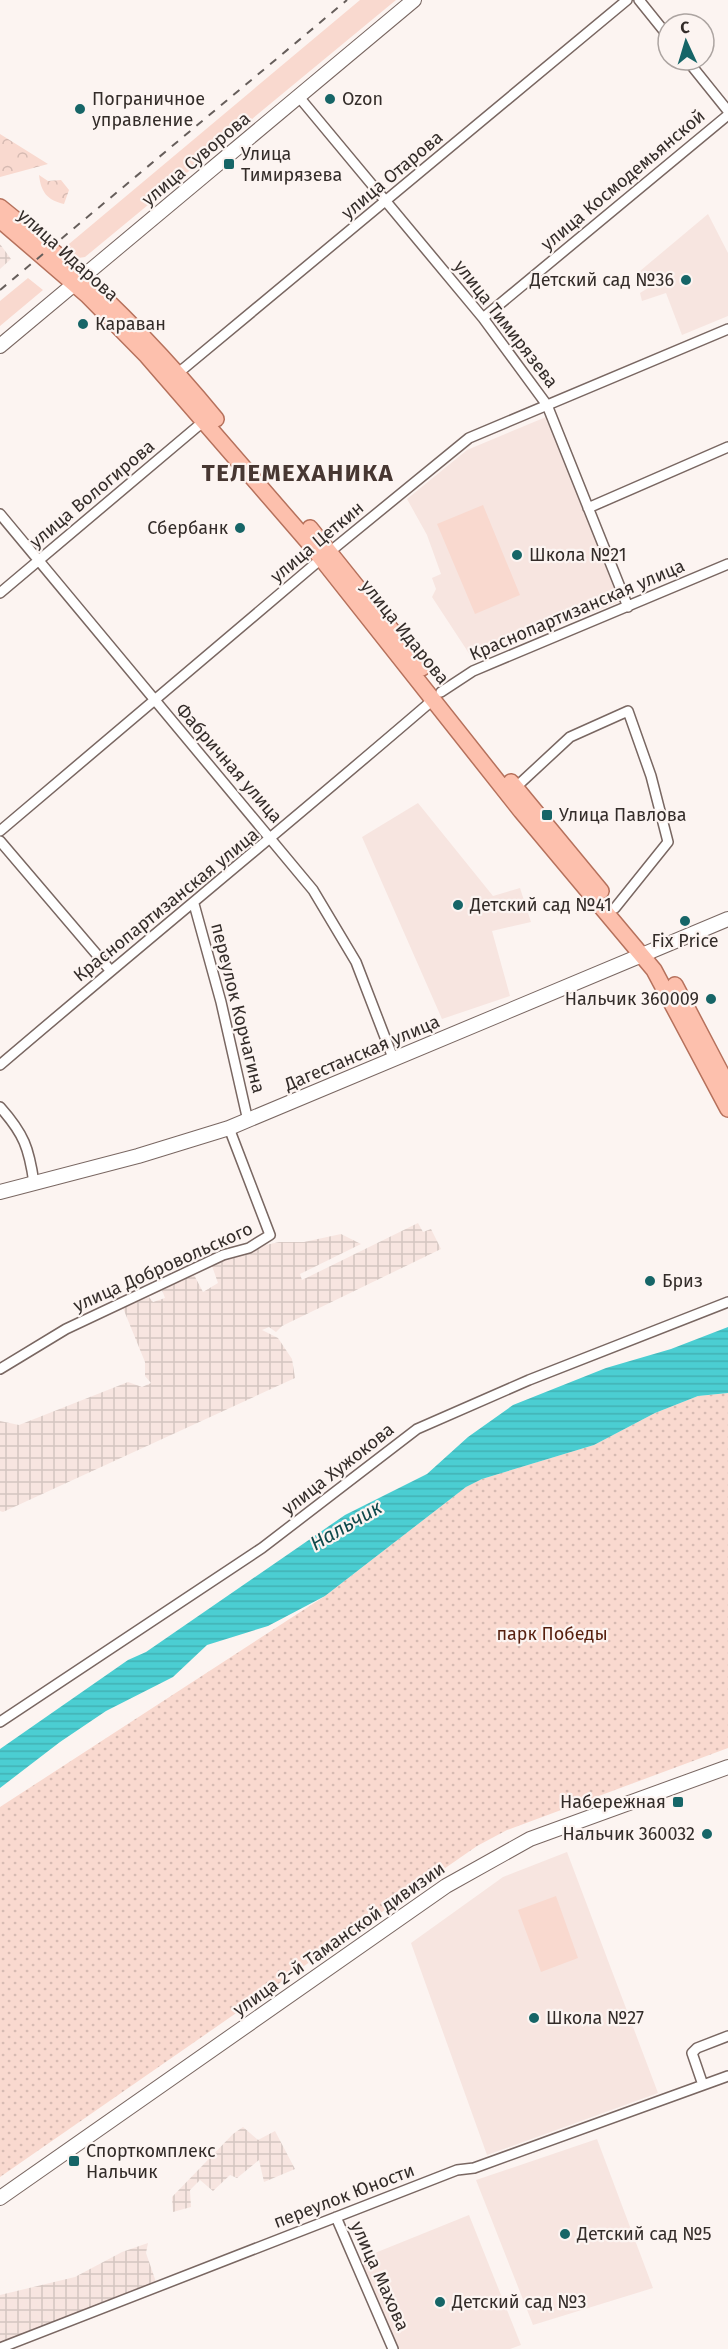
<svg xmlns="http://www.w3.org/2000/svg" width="728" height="2349" font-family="'Fira Sans',sans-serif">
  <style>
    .built { fill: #f7e5e0 }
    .industrial { fill: url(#industrial-grid) }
    .grass { fill: #f9d9cf }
    .forest { fill: url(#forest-crowns) }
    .park { fill: url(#park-dots) }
    .water { fill: url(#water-rules) }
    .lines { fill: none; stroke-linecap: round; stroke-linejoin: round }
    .street-casing { stroke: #796762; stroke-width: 12 }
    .secondary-casing { stroke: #796762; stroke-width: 16 }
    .primary-casing { stroke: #b6715c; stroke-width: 18 }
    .street { stroke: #fff; stroke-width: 9 }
    .secondary { stroke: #fff; stroke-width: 14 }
    .primary { stroke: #fdc0ad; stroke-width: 15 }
    .rail { stroke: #665e5b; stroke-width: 2; stroke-dasharray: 8 8; stroke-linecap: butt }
    .poi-dot { fill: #166567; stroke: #fcf4f1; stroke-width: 2 }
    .labels { text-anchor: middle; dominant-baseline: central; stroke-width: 4.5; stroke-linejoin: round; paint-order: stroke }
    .poi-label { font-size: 18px; fill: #332c29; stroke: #fcf4f1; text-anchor: start }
    .street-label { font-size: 18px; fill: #332c29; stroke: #fcf4f1 }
    .park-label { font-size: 18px; fill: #561f0e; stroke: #fcf4f1 }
    .water-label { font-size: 20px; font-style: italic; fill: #0f494b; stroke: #fcf4f1 }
    .district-label { font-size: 24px; font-weight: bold; letter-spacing: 1.5px; fill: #473732; stroke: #fcf4f1 }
  </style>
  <defs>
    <pattern id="industrial-grid" width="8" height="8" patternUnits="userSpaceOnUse" patternTransform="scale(1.5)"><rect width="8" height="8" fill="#f7e5e0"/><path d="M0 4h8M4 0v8" fill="none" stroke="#d4c5c0"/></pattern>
    <pattern id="forest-crowns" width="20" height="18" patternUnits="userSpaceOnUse" patternTransform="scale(1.5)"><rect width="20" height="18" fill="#f9d9cf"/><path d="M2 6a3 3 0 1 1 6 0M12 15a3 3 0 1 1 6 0" fill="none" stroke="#d6bab2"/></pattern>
    <pattern id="park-dots" width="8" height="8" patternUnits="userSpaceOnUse" patternTransform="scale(1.5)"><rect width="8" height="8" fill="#f9d9cf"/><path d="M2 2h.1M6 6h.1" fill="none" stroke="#d6bab2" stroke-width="1.8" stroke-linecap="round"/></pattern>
    <pattern id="water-rules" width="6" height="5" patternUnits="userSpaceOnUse" patternTransform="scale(1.5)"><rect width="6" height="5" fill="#4bced2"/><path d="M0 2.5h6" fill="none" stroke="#42b1b4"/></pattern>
  </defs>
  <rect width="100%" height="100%" fill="#fcf4f1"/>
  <path class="built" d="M708,214L728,253V316L682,335L666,293L642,301L640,293L648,288L640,271Z
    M546,417L620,602L472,658L432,597L436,589L432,578L441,574L427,535L407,499L467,450Z
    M418,803L493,896L520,888L531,922L492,931L510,996L442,1019L362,837Z
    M567,1852L658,2093L487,2155L411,1943L503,1877Z
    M597,2139L653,2288L533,2325L476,2180Z
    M469,2215L521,2345L510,2349H396L360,2259Z"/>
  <path class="industrial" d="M0,244L11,259L0,269Z
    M418,1223L423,1232L431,1229L441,1249L282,1326L276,1332L269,1327L262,1330L278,1338L292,1359L295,1378L3,1512L0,1511V1421L19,1425L128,1382L142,1387L151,1383L145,1376V1362L123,1308L149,1297L153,1302L165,1298L162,1290L193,1273L203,1292L218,1283L212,1266L257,1247L279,1242H304L341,1234L361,1244L300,1274L302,1280Z
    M243,2127L258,2140L275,2131L295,2169L264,2182L259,2160L237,2178L230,2175L213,2191L200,2180L190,2190L191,2207L173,2212L172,2197L233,2134Z
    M148,2243L146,2253L156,2282L0,2343V2295L75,2277L122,2252Z"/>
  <path class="grass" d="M360,0H396L85,257L72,259L63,249Z
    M28,278L43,290L0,326V301Z
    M483,505L520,595L475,614L437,524Z
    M556,1896L578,1958L541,1972L518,1910Z"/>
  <path class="forest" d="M0,134L48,164L0,177Z
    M39,175L48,181L61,180L69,190L64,204C47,200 41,192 39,175Z"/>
  <path class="park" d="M728,1393V1748L507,1830L477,1846L0,2177V1807L325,1596L466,1487L482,1479L594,1445L655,1413L698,1396Z"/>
  <path class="water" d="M728,1327V1393L698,1396L655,1413L594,1445L482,1479L466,1487L325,1596L268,1626L207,1645L173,1677L106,1711L60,1742L0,1788V1749L128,1660L146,1652L345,1515L427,1474L468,1437L513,1405L606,1368L671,1349Z"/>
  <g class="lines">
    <g class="street-casing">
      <path id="street" d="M639,0L668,36
        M687,60L728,111
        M299,97L483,318L547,405L628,607
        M483,318L728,115
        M177,374L627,0
        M588,508L728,447
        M0,514L313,890L356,962L393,1058
        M0,593L204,421
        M441,692L473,671L728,564
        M515,788L570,737L628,711L651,776L668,842L615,908
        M0,831L321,559L469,438L728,329
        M0,841L110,970
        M194,904L221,1002L248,1121
        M0,1065C144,942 290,823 434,699
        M0,1107C24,1134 29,1148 34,1183
        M0,1369L66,1329L223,1255L249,1248L270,1235L229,1128
        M0,1722L262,1548L417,1429L529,1380L728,1302
        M703,2085L692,2053L697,2048L728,2036
        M336,2217L393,2349
        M0,2348L457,2170L474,2168L728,2076"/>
    </g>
    <g class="secondary-casing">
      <path id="secondary" d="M0,346L414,0
        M0,1192L138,1156L229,1128L728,919
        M0,2198L446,1886L530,1839L728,1767"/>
    </g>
    <g class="primary-casing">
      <path id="primary" d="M0,207C79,269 152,341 216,419
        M0,220L87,295L147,356L309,543L521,811L654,970L728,1109
        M310,528L422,668
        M511,782L601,891
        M675,985L728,1086"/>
    </g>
    <use href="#street" class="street"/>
    <use href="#secondary" class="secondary"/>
    <use href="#primary" class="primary"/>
    <path class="rail" d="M0,290L347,0"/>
  </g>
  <g class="poi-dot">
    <circle cx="330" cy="99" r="6"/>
    <circle cx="80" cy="109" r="6"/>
    <rect x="223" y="158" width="12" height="12" rx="3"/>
    <circle cx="686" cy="280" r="6"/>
    <circle cx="83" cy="324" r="6"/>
    <circle cx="240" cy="528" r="6"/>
    <circle cx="517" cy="555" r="6"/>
    <rect x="541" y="809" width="12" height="12" rx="3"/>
    <circle cx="458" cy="905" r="6"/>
    <circle cx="685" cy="921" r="6"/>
    <circle cx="711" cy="999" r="6"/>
    <circle cx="650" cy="1281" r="6"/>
    <rect x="672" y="1796" width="12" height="12" rx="3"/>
    <circle cx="707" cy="1834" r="6"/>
    <circle cx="534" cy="2018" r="6"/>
    <rect x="68" y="2155" width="12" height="12" rx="3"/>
    <circle cx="565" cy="2234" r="6"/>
    <circle cx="440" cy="2302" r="6"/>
  </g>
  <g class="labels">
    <g class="poi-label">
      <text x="92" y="99">Пограничное<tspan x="92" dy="21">управление</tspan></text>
      <text x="342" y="99">Ozon</text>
      <text x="241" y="154">Улица<tspan x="241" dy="21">Тимирязева</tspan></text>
      <text x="674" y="280" text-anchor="end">Детский сад №36</text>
      <text x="95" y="324">Караван</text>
      <text x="228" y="528" text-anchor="end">Сбербанк</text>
      <text x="529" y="555">Школа №21</text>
      <text x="559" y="815">Улица Павлова</text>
      <text x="470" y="905">Детский сад №41</text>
      <text x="685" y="941" text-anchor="middle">Fix Price</text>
      <text x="699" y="999" text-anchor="end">Нальчик 360009</text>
      <text x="662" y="1281">Бриз</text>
      <text x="666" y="1802" text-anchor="end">Набережная</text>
      <text x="695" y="1834" text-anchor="end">Нальчик 360032</text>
      <text x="546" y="2018">Школа №27</text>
      <text x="86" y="2151">Спорткомплекс<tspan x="86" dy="21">Нальчик</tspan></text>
      <text x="577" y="2234">Детский сад №5</text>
      <text x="452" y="2302">Детский сад №3</text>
    </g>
    <g class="street-label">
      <text transform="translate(196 159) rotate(-40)">улица Суворова</text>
      <text transform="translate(392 175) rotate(-40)">улица Отарова</text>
      <text transform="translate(623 180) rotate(-40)">улица Космодемьянской</text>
      <text transform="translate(68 255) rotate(42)">улица Идарова</text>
      <text transform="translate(506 324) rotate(52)">улица Тимирязева</text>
      <text transform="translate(92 494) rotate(-40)">улица Вологирова</text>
      <text transform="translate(317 542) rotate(-40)">улица Цеткин</text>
      <text transform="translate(577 610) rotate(-23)">Краснопартизанская улица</text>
      <text transform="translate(405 632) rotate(51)">улица Идарова</text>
      <text transform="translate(229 763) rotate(49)">Фабричная улица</text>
      <text transform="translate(166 905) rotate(-39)">Краснопартизанская улица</text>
      <text transform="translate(238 1008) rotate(76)">переулок Корчагина</text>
      <text transform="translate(362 1053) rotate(-23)">Дагестанская улица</text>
      <text transform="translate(163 1267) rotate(-24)">улица Добровольского</text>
      <text transform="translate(338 1469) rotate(-38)">улица Хужокова</text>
      <text transform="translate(339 1939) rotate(-35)">улица 2-й Таманской дивизии</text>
      <text transform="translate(344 2196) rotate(-21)">переулок Юности</text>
      <text transform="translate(380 2276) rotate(66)">улица Махова</text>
    </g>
    <g class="park-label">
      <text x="552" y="1634">парк Победы</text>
    </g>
    <g class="water-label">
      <text transform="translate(346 1525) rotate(-30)">Нальчик</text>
    </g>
    <g class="district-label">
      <text x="298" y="473">ТЕЛЕМЕХАНИКА</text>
    </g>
  </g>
  <g transform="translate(686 42) rotate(356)"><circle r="28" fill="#fcf4f1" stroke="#aca4a1" stroke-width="1.5"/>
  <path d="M0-4.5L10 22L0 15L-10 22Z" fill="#166567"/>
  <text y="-9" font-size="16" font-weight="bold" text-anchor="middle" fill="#332c29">С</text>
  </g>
</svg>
